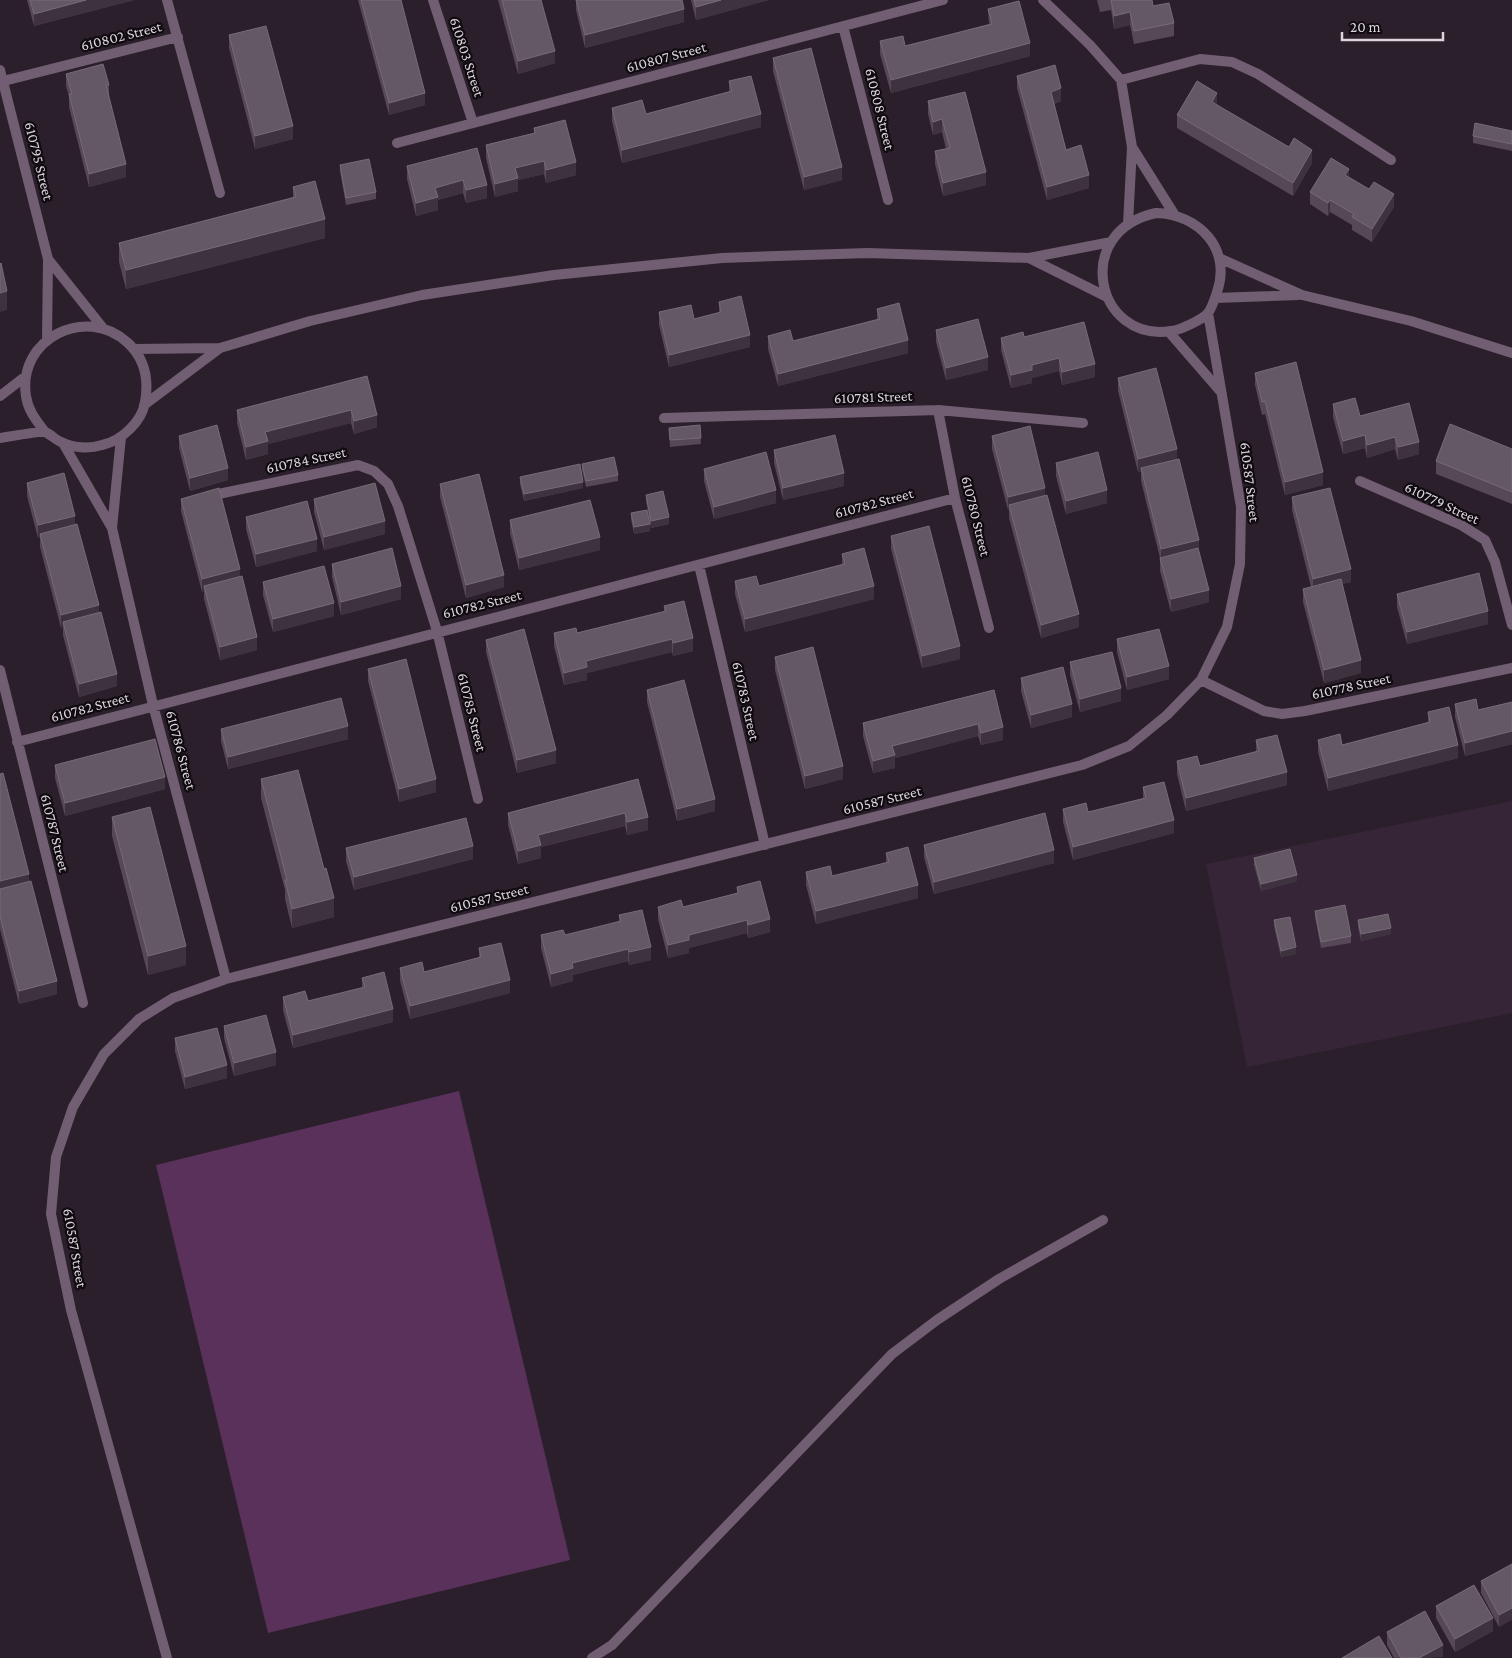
<svg xmlns="http://www.w3.org/2000/svg" width="1512" height="1658" font-family="'Crimson Pro',serif">
  <style>
    .built { fill: #362536 }
    .green { fill: #59315a }
    .lines { fill: none; stroke-linecap: round; stroke-linejoin: round }
    .street { stroke: #725e72; stroke-width: 10 }
    .wall { fill: #564856 }
    .shaded-wall { fill: #3f323f }
    .building { fill: #645864; stroke: #776b77 }
    .labels { text-anchor: middle; dominant-baseline: central; stroke-width: 4.5; stroke-linejoin: round; paint-order: stroke }
    .street-label { font-size: 15px; fill: #dcd4dc; stroke: #100b10 }
  </style>
  <rect width="100%" height="100%" fill="#2b1f2b"/>
  <path class="built" d="M1512,801V1013L1247,1067L1206,864Z"/>
  <path class="green" d="M459,1091L570,1560L268,1633L156,1165Z"/>
  <g class="lines">
    <path class="street" d="M167,0L220,193
      M433,0L473,123
      M1043,0L1090,45L1121,80L1132,147L1128,224
      M843,26L888,200
      M0,70L48,259L47,340
      M1121,80L1200,59L1232,62L1258,74L1391,160
      M0,82L178,37
      M397,143L943,0
      M1132,147L1174,214
      M1156,213C1199,214 1232,249 1217,292C1215,298 1212,308 1208,313C1202,320 1180,330 1171,331C1096,343 1071,231 1156,213Z
      M1029,258L1107,297
      M1219,258L1302,295L1411,321L1512,353
      M48,259L103,328
      M1215,298L1298,295
      M1169,332L1221,392
      M135,349L220,348L310,321L422,295L554,275L722,258L867,253L1029,258L1111,242
      M0,396L26,376
      M144,405L220,348
      M938,410L955,498L989,628
      M664,418L938,410L1083,423
      M0,438C8,437 39,431 45,432C50,434 56,440 61,442C73,448 89,449 102,445C121,441 142,422 145,402C149,380 145,359 128,343C86,304 17,339 26,396C28,411 37,421 45,432
      M63,443L112,528L153,705L226,979
      M1360,481L1461,525L1485,540L1495,562L1512,625
      M209,496L358,465L374,471L388,484L398,506L437,631L478,799
      M112,528L121,437
      M699,565L765,845
      M0,670L83,1003
      M1201,680L1264,711L1282,714L1305,711L1512,668
      M17,742L955,498
      M167,1658L71,1310L51,1214L56,1157L73,1107L104,1054L139,1019L173,998L226,979L1082,765L1129,746L1167,715L1201,680L1227,627L1240,564L1241,507L1208,313
      M592,1658L612,1645L892,1354L937,1320L999,1279L1103,1220"/>
  </g>
  <path class="wall" d="M27,0H134L34,26Z
    M358,0H401L425,105L389,115Z
    M498,0H541L555,63L518,74Z
    M576,0H682L684,22L585,48L576,10Z
    M691,0H769L696,20Z
    M1097,0H1152L1153,6L1174,23V36L1134,44L1130,25L1114,29L1111,10L1100,12Z
    M988,9L1030,56L891,93L880,54V41L905,46L989,24Z
    M229,35L293,139L255,149L229,48Z
    M773,58L842,180L804,190L773,71Z
    M66,74L109,85V97L126,177L89,187L69,107V96L66,86Z
    M1017,76L1061,101L1054,104L1066,150L1089,188L1047,200L1017,88Z
    M729,81L761,127L622,163L612,121V108L646,114L729,92Z
    M965,92L986,185L943,196L935,164V151L946,149L942,132L933,135L928,114V101Z
    M1217,105L1312,163L1293,196L1177,128V115Z
    M534,128L576,175L546,183L544,174L518,180V191L495,197L486,158V145L534,133Z
    M1512,131V151L1473,143V136Z
    M477,148L487,198L466,203L463,193L438,200V210L416,216L407,179V166Z
    M340,165L376,192V199L346,205L340,171Z
    M1349,177L1394,207L1372,242L1352,230V225L1330,212L1328,216L1310,204V192Z
    M293,187L325,238L126,289L119,262V243L293,197Z
    M719,302L750,347L669,367L659,325V312L694,319L719,313Z
    M877,309L908,353L778,386L768,349V336L793,341L877,319Z
    M936,330L988,370L946,380L936,342Z
    M1024,337L1095,377L1062,385L1059,371L1032,378V383L1011,388L1001,350V338Z
    M1255,373L1323,485L1285,495L1265,414L1262,415L1255,385Z
    M367,376L377,427L354,434L351,423L268,444V454L246,460L237,423V410Z
    M1118,378L1177,459L1199,551L1209,602L1171,612L1160,571V558L1141,481V472H1138L1118,391Z
    M1409,403L1419,454L1398,460L1395,449L1367,458L1365,448L1343,454L1333,417V404L1360,416Z
    M700,425L701,444L670,447L669,428Z
    M179,436L228,480L190,491L179,448Z
    M992,436L1045,496L1079,627L1041,638L1009,518V510H1008L992,449Z
    M1512,449V504L1436,474V461Z
    M774,450L844,486L783,500L774,463Z
    M1056,463L1107,503L1066,514L1056,476Z
    M582,464L618,475V481L586,487L582,470Z
    M704,469L776,503L714,519L704,481Z
    M520,477L583,488L524,501L520,484Z
    M27,483L75,525L117,686L79,697L63,635V627L61,628L40,547V538H38L27,496Z
    M440,484L504,587L466,598L440,497Z
    M646,495L669,524L651,528L646,501Z
    M1292,497L1351,582L1342,584L1361,673L1324,683L1303,602V589L1311,587L1292,510Z
    M181,499L240,576L257,650L220,660L204,599V591L202,592L181,511Z
    M314,499L385,534L324,550L314,512Z
    M631,513L650,531L634,534L631,519Z
    M246,517L317,551L256,567L246,529Z
    M510,520L600,550L519,570L510,533Z
    M891,536L960,659L922,668L891,549Z
    M842,554L874,599L745,632L735,594V581L759,586L842,564Z
    M332,564L401,599L341,615L332,577Z
    M263,582L334,616L273,632L263,595Z
    M1397,594L1488,624L1407,644L1397,607Z
    M664,606L693,651L673,656L672,652L587,673V680L564,685L554,646V633H577L664,612Z
    M1117,639L1169,679L1127,690L1117,652Z
    M486,640L556,763L517,773L486,652Z
    M775,657L843,779L805,789L775,670Z
    M1070,662L1121,701L1080,712L1070,675Z
    M368,669L436,792L399,802L368,681Z
    M1021,678L1072,717L1031,728L1021,691Z
    M647,690L715,811L677,821L647,702Z
    M994,690L1003,740L981,745L978,736L895,758V768L873,773L863,736V723Z
    M1512,702V744L1465,756L1455,717V704L1478,710Z
    M1428,712L1458,758L1328,791L1318,752V740L1342,745L1428,723Z
    M221,729L348,739L228,769L221,741Z
    M1256,740L1287,785L1186,811L1177,774V761L1200,766L1256,751Z
    M55,765L165,789L65,816L55,778Z
    M0,774L29,881L57,994L19,1004L0,929Z
    M261,779L334,917L292,928L285,899V890L261,798Z
    M638,779L648,830L627,835L625,826L541,847V858L518,864L508,825V813Z
    M1143,787L1174,833L1073,860L1063,822V809L1088,812L1143,798Z
    M112,817L186,965L148,975L112,836Z
    M924,845L1054,863L934,894L924,857Z
    M346,848L473,859L354,890L346,861Z
    M886,853L918,898L816,924L806,885V872L832,876L886,863Z
    M1254,858L1297,881L1261,891L1254,865Z
    M737,887L770,932L748,938L747,933L689,948V953L668,958L658,919V907H683L737,893Z
    M1315,911L1351,936V943L1321,948L1315,917Z
    M619,915L651,960L629,965L628,961L573,975V981L551,987L541,948V935H565L619,922Z
    M1274,920L1296,954L1281,957L1274,926Z
    M1358,920L1391,934L1361,941L1358,927Z
    M479,948L510,993L410,1019L400,981V968L424,972L479,958Z
    M362,978L393,1022L293,1048L283,1010V997L308,1001L362,988Z
    M224,1026L276,1065L234,1076L224,1038Z
    M175,1038L227,1078L185,1089L175,1051Z
    M1512,1564L1499,1627L1481,1593V1581Z
    M1436,1606L1493,1631L1455,1652L1436,1618Z
    M1387,1632L1443,1657L1394,1658L1387,1645Z"/>
  <path class="shaded-wall" d="M86,0H134L34,26V14Z
    M721,0H769L696,20V7Z
    M684,9V22L585,48V35Z
    M1130,12V25L1114,29V16Z
    M1030,43V56L891,93V80Z
    M555,51V63L518,74V61Z
    M1061,88V101L1051,104V92Z
    M425,93V105L389,115V103Z
    M1217,93V106L1212,102Z
    M761,114V127L622,163V150Z
    M942,119V132L933,135V122Z
    M293,126V139L255,149V136Z
    M1312,150V163L1293,196V183Z
    M544,161V174L518,180V191L495,197V184L515,168Z
    M576,162V175L546,183V170Z
    M126,164V177L89,187V174Z
    M842,167V180L804,190V177Z
    M1349,169V182L1345,175Z
    M986,172V185L943,196V183Z
    M1089,175V188L1047,200V187Z
    M463,180V193L438,200V210L416,216V203L435,188Z
    M487,185V198L466,203V190Z
    M1394,194V207L1372,242V229Z
    M1330,200V212L1328,216V203Z
    M325,219V238L126,289V270Z
    M7,291V310L0,312V293Z
    M750,335V347L669,367V355Z
    M908,340V353L778,386V374Z
    M988,357V370L946,380V368Z
    M1059,358V371L1032,378V383L1011,388V375L1032,365Z
    M1095,364V377L1062,385V372Z
    M351,410V423L268,444V454L246,460V447L265,432Z
    M377,415V427L354,434V421Z
    M1365,435V448L1343,454V441Z
    M1395,437V449L1367,458V445Z
    M1419,442V454L1398,460V447Z
    M1177,449V462L1141,468V472H1138V459Z
    M228,468V480L190,491V478Z
    M1323,472V485L1285,495V482Z
    M844,473V486L783,500V488Z
    M583,482V488L524,501V494Z
    M1045,488V500L1009,505V510H1008V497Z
    M776,490V503L714,519V507Z
    M1107,490V503L1066,514V501Z
    M75,516V529L40,534V538H38V525Z
    M669,517V524L651,528V521Z
    M385,521V534L324,550V537Z
    M650,524V531L634,534V527Z
    M600,537V550L519,570V558Z
    M317,539V551L256,567V554Z
    M1199,540V553L1161,562V549Z
    M240,569V581L204,586V591L202,592V579Z
    M1351,569V582L1313,591V579Z
    M504,575V587L466,598V585Z
    M401,586V599L341,615V602Z
    M874,586V599L745,632V619Z
    M1209,590V602L1171,612V599Z
    M334,603V616L273,632V619Z
    M99,605V618L63,622V627L61,628V615Z
    M1488,611V624L1407,644V632Z
    M1079,614V627L1041,638V625Z
    M257,637V650L220,660V647Z
    M693,638V651L673,656V643Z
    M672,639V652L587,673V680L564,685V673L586,661Z
    M960,646V659L922,668V656Z
    M1361,660V673L1324,683V670Z
    M1169,666V679L1127,690V677Z
    M117,674V686L79,697V684Z
    M1121,688V701L1080,712V699Z
    M1072,704V717L1031,728V715Z
    M978,724V736L895,758V768L873,773V761L892,746Z
    M348,726V739L228,769V757Z
    M1003,727V740L981,745V733Z
    M1512,731V744L1465,756V743Z
    M1458,745V758L1328,791V778Z
    M556,750V763L517,773V760Z
    M843,766V779L805,789V776Z
    M1287,772V785L1186,811V798Z
    M165,777V789L65,816V803Z
    M436,779V792L399,802V789Z
    M715,799V811L677,821V809Z
    M625,813V826L541,847V858L518,864V851L538,835Z
    M648,817V830L627,835V822Z
    M1174,820V833L1073,860V847Z
    M473,846V859L354,890V877Z
    M1054,850V863L934,894V882Z
    M29,874V886L0,894V881Z
    M1297,875V881L1261,891V884Z
    M918,885V898L816,924V911Z
    M334,898V917L292,928V909Z
    M770,919V932L748,938V925Z
    M747,920V933L689,948V953L668,958V945L689,935Z
    M1391,928V934L1361,941V934Z
    M186,946V965L148,975V956Z
    M651,947V960L629,965V952Z
    M1296,947V954L1281,957V951Z
    M628,949V961L573,975V981L551,987V974L572,963Z
    M510,980V993L410,1019V1006Z
    M57,981V994L19,1004V991Z
    M393,1009V1022L293,1048V1035Z
    M276,1052V1065L234,1076V1063Z
    M227,1065V1078L185,1089V1077Z
    M1512,1608V1620L1499,1627V1615Z
    M1493,1618V1631L1455,1652V1639Z
    M1443,1645V1657L1419,1658Z"/>
  <path class="building" d="M30,0H86L34,14Z
    M361,0H401L425,93L389,103Z
    M502,0H541L555,51L518,61Z
    M576,0H682L684,9L585,35Z
    M694,0H721L696,7Z
    M1111,0H1152L1153,6L1169,3L1174,23L1134,31L1130,12L1114,16Z
    M1019,1L1030,43L891,80L880,41L903,36L905,46L992,24L988,9Z
    M266,26L293,126L255,136L229,35Z
    M811,48L842,167L804,177L773,58Z
    M103,64L109,85H106L126,164L89,174L69,94H72L66,74Z
    M1055,65L1061,88L1051,92L1066,150L1081,145L1089,175L1047,187L1017,76Z
    M751,76L761,114L622,150L612,108L642,100L646,114L732,91L729,81Z
    M1197,81L1217,93L1212,102L1289,147L1294,138L1312,150L1293,183L1177,115Z
    M965,92L986,172L943,183L935,151L950,148L942,119L933,122L928,101Z
    M565,120L576,162L546,170L544,161L515,168L518,178L495,184L486,145L535,133L534,128Z
    M1475,123L1512,131V144L1473,136Z
    M477,148L487,185L466,190L463,180L435,188L438,197L416,203L407,166Z
    M1331,158L1349,169L1345,175L1369,189L1374,182L1394,194L1372,229L1352,217L1354,214L1330,200L1328,203L1310,192Z
    M369,159L376,192L346,198L340,165Z
    M315,181L325,219L126,270L119,243L296,197L293,187Z
    M1,263L7,291L0,293V264Z
    M741,296L750,335L669,355L659,312L691,305L694,319L721,312L719,302Z
    M899,303L908,340L778,374L768,336L790,330L793,341L880,319L877,309Z
    M978,319L988,357L946,368L936,330Z
    M1084,322L1095,364L1062,372L1059,358L1032,365V370L1011,375L1001,338L1023,332L1024,337Z
    M1296,362L1323,472L1285,482L1265,401L1262,402L1255,373Z
    M1156,368L1177,449L1138,459L1118,378Z
    M367,376L377,415L354,421L351,410L265,432L268,441L246,447L237,410Z
    M1355,398L1360,416L1409,403L1419,442L1398,447L1395,437L1367,445L1365,435L1343,441L1333,404Z
    M1450,424L1512,449V492L1436,461Z
    M217,425L228,468L190,478L179,436Z
    M700,425L701,438L670,440L669,428Z
    M1030,426L1045,488L1008,497L992,436Z
    M835,435L844,473L783,488L774,450Z
    M766,452L776,490L714,507L704,469Z
    M1098,452L1107,490L1066,501L1056,463Z
    M614,457L618,475L586,481L582,464Z
    M1179,459L1199,540L1161,549L1141,468Z
    M580,464L583,482L524,494L520,477Z
    M64,473L75,516L38,525L27,483Z
    M479,474L504,575L466,585L440,484Z
    M375,483L385,521L324,537L314,499Z
    M219,488L240,569L202,579L181,499Z
    M1330,488L1351,569L1313,579L1292,497Z
    M663,491L669,517L651,521L646,495Z
    M1047,495L1079,614L1041,625L1009,505Z
    M590,500L600,537L519,558L510,520Z
    M307,501L317,539L256,554L246,517Z
    M647,510L650,524L634,527L631,513Z
    M77,524L99,605L61,615L40,534Z
    M929,526L960,646L922,656L891,536Z
    M392,548L401,586L341,602L332,564Z
    M864,548L874,586L745,619L735,581L756,576L759,586L845,564L842,554Z
    M1198,548L1209,590L1171,599L1160,558Z
    M324,566L334,603L273,619L263,582Z
    M1479,573L1488,611L1407,632L1397,594Z
    M242,576L257,637L220,647L204,586Z
    M1341,579L1361,660L1324,670L1303,589Z
    M684,601L693,638L673,643L672,639L586,661L587,667L564,673L554,633L576,628L577,633L666,611L664,606Z
    M101,612L117,674L79,684L63,622Z
    M524,629L556,750L517,760L486,640Z
    M1159,629L1169,666L1127,677L1117,639Z
    M813,647L843,766L805,776L775,657Z
    M1112,652L1121,688L1080,699L1070,662Z
    M406,659L436,779L399,789L368,669Z
    M1063,667L1072,704L1031,715L1021,678Z
    M684,680L715,799L677,809L647,690Z
    M994,690L1003,727L981,733L978,724L892,746L895,755L873,761L863,723Z
    M341,698L348,726L228,757L221,729Z
    M1476,699L1478,710L1512,702V731L1465,743L1455,704Z
    M1449,707L1458,745L1328,778L1318,740L1340,734L1342,745L1430,722L1428,712Z
    M1277,735L1287,772L1186,798L1177,761L1197,756L1200,766L1259,751L1256,740Z
    M155,739L165,777L65,803L55,765Z
    M298,770L324,869L326,868L334,898L292,909L285,880H287L261,779Z
    M3,773L29,874L0,881V774Z
    M638,779L648,817L627,822L625,813L538,835L541,845L518,851L508,813Z
    M1164,782L1174,820L1073,847L1063,809L1086,803L1088,812L1146,798L1143,787Z
    M150,807L186,946L148,956L112,817Z
    M1045,813L1054,850L934,882L924,845Z
    M466,818L473,846L354,877L346,848Z
    M908,847L918,885L816,911L806,872L830,866L832,876L889,862L886,853Z
    M1290,849L1297,875L1261,884L1254,858Z
    M31,881L57,981L19,991L0,916V889Z
    M760,881L770,919L748,925L747,920L689,935V940L668,945L658,907L681,900L683,907L738,893L737,887Z
    M1345,905L1351,936L1321,942L1315,911Z
    M642,910L651,947L629,952L628,949L572,963L573,968L551,974L541,935L563,930L565,935L621,921L619,915Z
    M1388,914L1391,928L1361,934L1358,920Z
    M1290,917L1296,947L1281,951L1274,920Z
    M501,943L510,980L410,1006L400,968L422,962L424,972L481,957L479,948Z
    M384,972L393,1009L293,1035L283,997L305,991L308,1001L365,987L362,978Z
    M266,1015L276,1052L234,1063L224,1026Z
    M217,1028L227,1065L185,1077L175,1038Z
    M1512,1564V1608L1499,1615L1481,1581Z
    M1474,1585L1493,1618L1455,1639L1436,1606Z
    M1425,1611L1443,1645L1419,1658H1401L1387,1632Z
    M1379,1636L1392,1658H1342Z"/>
  <g class="labels">
    <g class="street-label">
      <text transform="translate(121 36) rotate(-14)">610802 Street</text>
      <text transform="translate(467 57) rotate(72)">610803 Street</text>
      <text transform="translate(666 57) rotate(-15)">610807 Street</text>
      <text transform="translate(880 109) rotate(76)">610808 Street</text>
      <text transform="translate(39 161) rotate(76)">610795 Street</text>
      <text transform="translate(873 397) rotate(-2)">610781 Street</text>
      <text transform="translate(306 460) rotate(-12)">610784 Street</text>
      <text transform="translate(1250 482) rotate(83)">610587 Street</text>
      <text transform="translate(874 503) rotate(-15)">610782 Street</text>
      <text transform="translate(1442 503) rotate(25)">610779 Street</text>
      <text transform="translate(976 516) rotate(76)">610780 Street</text>
      <text transform="translate(482 604) rotate(-14)">610782 Street</text>
      <text transform="translate(1351 686) rotate(-12)">610778 Street</text>
      <text transform="translate(746 701) rotate(77)">610783 Street</text>
      <text transform="translate(90 707) rotate(-15)">610782 Street</text>
      <text transform="translate(472 712) rotate(76)">610785 Street</text>
      <text transform="translate(181 750) rotate(75)">610786 Street</text>
      <text transform="translate(882 800) rotate(-14)">610587 Street</text>
      <text transform="translate(55 833) rotate(76)">610787 Street</text>
      <text transform="translate(489 898) rotate(-14)">610587 Street</text>
      <text transform="translate(75 1248) rotate(80)">610587 Street</text>
    </g>
  </g>
  <path d="M1342 32v8h101v-8" fill="none" stroke="#dcd4dc" stroke-width="2.5"/>
  <text x="1350" y="32" font-size="15" fill="#dcd4dc" stroke="#100b10" stroke-width="4" paint-order="stroke">20 m</text>
</svg>
